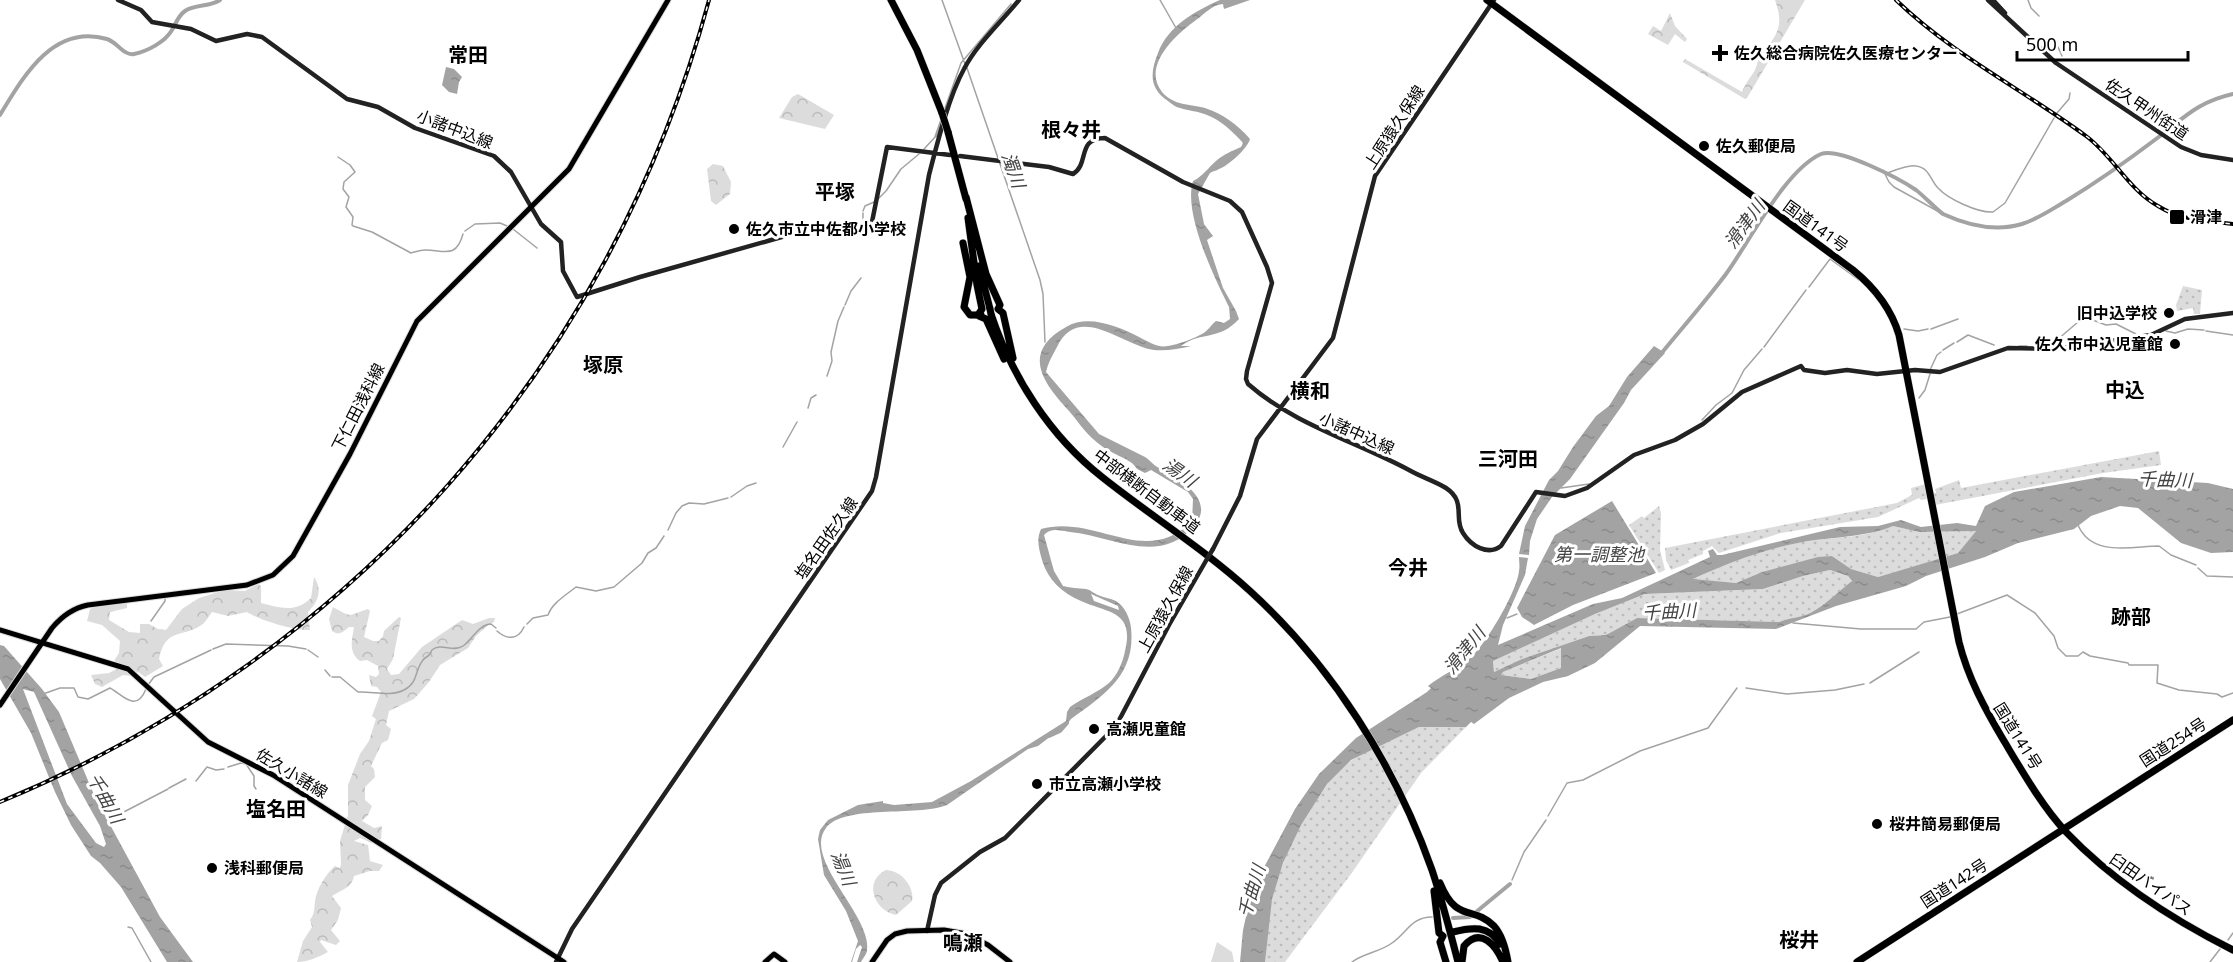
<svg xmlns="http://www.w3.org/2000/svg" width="2233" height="962" font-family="'Noto Sans','Noto Sans JP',sans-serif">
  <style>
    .green { fill: url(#green-dots) }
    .forest { fill: url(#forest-crowns) }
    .pitch { fill: #dcdcdc }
    .water { fill: url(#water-ripples); fill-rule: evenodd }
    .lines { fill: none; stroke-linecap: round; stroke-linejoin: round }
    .stream { stroke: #a3a3a3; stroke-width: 1.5 }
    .canal { stroke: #a3a3a3; stroke-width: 3 }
    .river { stroke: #a3a3a3; stroke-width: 4 }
    .primary-casing { stroke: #dbdbdb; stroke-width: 7 }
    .highway-casing { stroke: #dbdbdb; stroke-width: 8 }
    .secondary { stroke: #222; stroke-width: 4.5 }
    .primary { stroke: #000; stroke-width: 5 }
    .highway { stroke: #000; stroke-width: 7 }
    .rail-casing { stroke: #000; stroke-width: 4 }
    .rail { stroke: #fff; stroke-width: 1.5; stroke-dasharray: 4.5; stroke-linecap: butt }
    .highway-bridge-casing { stroke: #dbdbdb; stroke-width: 8; stroke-linecap: butt }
    .secondary-bridge { stroke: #222; stroke-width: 4.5 }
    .highway-bridge { stroke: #000; stroke-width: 7 }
    .poi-dot { fill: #000; stroke: #fff; stroke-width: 2 }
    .labels { text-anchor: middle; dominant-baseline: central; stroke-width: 6; stroke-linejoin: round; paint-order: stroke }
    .poi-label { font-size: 16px; font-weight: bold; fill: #000; stroke: #fff; text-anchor: start }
    .street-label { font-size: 16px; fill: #000; stroke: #fff }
    .water-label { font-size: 18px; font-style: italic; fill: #444; stroke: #fff }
    .quarter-label { font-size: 20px; font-weight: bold; fill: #000; stroke: #fff }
  </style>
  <defs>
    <pattern id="green-dots" width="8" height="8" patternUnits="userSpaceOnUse" patternTransform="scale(1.5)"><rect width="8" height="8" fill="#dcdcdc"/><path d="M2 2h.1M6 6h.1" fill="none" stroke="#bbb" stroke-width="1.8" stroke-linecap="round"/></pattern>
    <pattern id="forest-crowns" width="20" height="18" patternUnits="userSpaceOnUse" patternTransform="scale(1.5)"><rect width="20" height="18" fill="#dcdcdc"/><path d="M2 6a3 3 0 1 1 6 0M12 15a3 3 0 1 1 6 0" fill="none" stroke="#bbb"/></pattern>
    <pattern id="water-ripples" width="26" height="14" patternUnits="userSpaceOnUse" patternTransform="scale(1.5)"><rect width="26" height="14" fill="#a3a3a3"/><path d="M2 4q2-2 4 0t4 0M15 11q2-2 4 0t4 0" fill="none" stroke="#8b8b8b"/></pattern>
  </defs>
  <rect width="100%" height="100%" fill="#fff"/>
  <path class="green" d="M2183,286L2202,290L2200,314H2194L2193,308L2177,311L2176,305Z
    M2159,451L2161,465L2103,473L1935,505L1933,498L1921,500L1919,498L1878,517L1781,533L1719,553L1712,546L1703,551V554L1688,560L1689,563L1671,570L1666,560L1665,548L1897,503L1912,495L1911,488L1926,484L1928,495L1936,493L1935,489L1959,480L1961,488Z
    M1659,506L1661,513L1660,550L1665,570L1659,573L1629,525L1642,516L1644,518Z
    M1893,526L1919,532L1976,531L1958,553L1878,577L1851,569L1832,556L1762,572L1736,583L1692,580C1727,563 1764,549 1802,542C1832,537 1866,538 1893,526Z
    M1830,570L1848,576L1852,582C1840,590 1824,605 1812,612C1802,618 1790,617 1779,622L1637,618L1606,635L1589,636L1522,659L1494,672L1493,661L1595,614L1645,594L1763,589L1803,576Z
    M1562,648L1561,668L1531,679L1501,675L1503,672Z
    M1419,727H1466L1421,773L1351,874L1285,962H1265C1266,941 1267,918 1272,898C1282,857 1316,783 1352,760C1372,747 1398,738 1419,727Z"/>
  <path class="forest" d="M1775,0H1805L1747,98L1745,99L1683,62L1685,59L1742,92C1746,83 1749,79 1754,72C1756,69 1757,63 1759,59C1774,36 1786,31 1775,0Z
    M1670,13L1675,26L1687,39L1685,42L1675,34L1668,45L1648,34L1653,26L1661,31Z
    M798,94L834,115L825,129L779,118L792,97Z
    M713,164L723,166L731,182L730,194L716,205L711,201L707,169Z
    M314,577C323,590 318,602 308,612L310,630C295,631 259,620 247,612L228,616L212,612C209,616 206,621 203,624C184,638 165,627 159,659L163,666L145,677L138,672L132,676L123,675L102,687L95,684L91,675L109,673L124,665L114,661L119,653L120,641L102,625L87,621L90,609L94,607L127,602V608L110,612L109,620L129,632L140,633V624H149L158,629L166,630L182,609L199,598L225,590L245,591L258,584L261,586V603C280,608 296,613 311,598Z
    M333,607C354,619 348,615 368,609L370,611L364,637L373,641H379L383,636L384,631L399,617L401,618L393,659L387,669L391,675L399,674L422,647L462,620L473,624L489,618H495L494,622L487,626L476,636L468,648L440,665L429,682L414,699L389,711L386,725L391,729L388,740L382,743L371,766L374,769L375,777L365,787V800L372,806L368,815L362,821L374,828L382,826L381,839L372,843L360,838L354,841L368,845L370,861L383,865L379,871H370L354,876C352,888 341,890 332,896L341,908L338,920L331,930L340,941L336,945L321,940L320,942L328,952C319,957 307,962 297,962L303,941L312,927L310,920C315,913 314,910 315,901C317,888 326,874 335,866L340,868L341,864L340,841L348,815V785L360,754L369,741L376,719L372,716L381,692L377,687L371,686L369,675L376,677L379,674L378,666L367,660L360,661C348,652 352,640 354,627H349C343,632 339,636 332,631L329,619Z
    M886,870C901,870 915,887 912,901L896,915C874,911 863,881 886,870Z"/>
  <path class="pitch" d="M1217,942L1232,952L1234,962H1211Z"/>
  <path class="water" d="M1220,0H1250L1224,9L1223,4C1211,5 1205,14 1196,20C1177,34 1141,65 1162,92C1174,106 1190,104 1205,108C1223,114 1237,124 1250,139C1248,148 1228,166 1219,169C1216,171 1213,171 1210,173L1198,194L1204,224L1213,236L1207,240L1223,288L1236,311L1239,319C1219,341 1201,331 1181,346H1191C1179,349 1167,351 1154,350C1122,345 1078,302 1057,347C1052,356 1048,363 1046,372L1099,434L1145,457C1150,460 1153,465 1159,468C1178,478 1216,499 1195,525C1160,567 1112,536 1070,532C1060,531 1052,527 1044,535L1054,571L1063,586C1071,588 1078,588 1086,589C1091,590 1093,593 1098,595C1104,598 1110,598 1116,601C1125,607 1130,618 1131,628C1136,675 1104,695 1071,719L1068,723L1038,746L1028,749L947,805C917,817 844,804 826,828C802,859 872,916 867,950C867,954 863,958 861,962H857L862,947L860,945L856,949L852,962H851L858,941L846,911L824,875L818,839L820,830L828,820L858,805L883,801V803L894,805L932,802L971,781L1066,721L1067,712L1070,707C1083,698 1097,693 1109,683C1117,676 1123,662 1125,651C1135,610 1107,613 1081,601C1062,593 1048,580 1042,560C1039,549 1036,540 1041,529C1097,514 1145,569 1192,521L1193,499L1188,492L1151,470L1145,473L1137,469C1132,459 1112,454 1103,447C1086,435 1081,425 1069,411C1042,382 1021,352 1066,327C1088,314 1117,326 1139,337C1149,342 1157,348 1168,346C1177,345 1195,338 1202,334C1208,331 1211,325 1216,321L1224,323L1230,319L1229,307C1214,277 1183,213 1193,181C1202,177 1209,167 1216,161C1224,154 1232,151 1241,147L1243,143C1233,132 1221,120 1207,115C1198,111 1189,111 1180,108C1175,107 1172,104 1168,101C1149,88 1150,73 1158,53C1168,26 1195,11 1220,0ZM1091,594L1118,606L1119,610L1094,601Z
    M446,67L454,69L462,77L459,82L457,94L449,92L442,85Z
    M1654,346L1665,353L1631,390L1624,403L1570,479L1552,497L1537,519L1530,541L1529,555L1519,554L1525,526L1549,480L1558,471L1573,447L1596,416L1609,406L1627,377Z
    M2101,477L2208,483L2233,489V552L2211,553L2181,543L2138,508L2120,506L2091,516L2074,529L2018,543L1985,557L1926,576L1906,586L1836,606L1776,629L1640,626L1595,663L1568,676L1543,682L1509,698L1474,724L1471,722L1466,727H1419L1351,760L1327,784L1301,825L1283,863L1272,899L1265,962H1240L1243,930L1252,890L1295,809L1319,774L1356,738L1427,692L1431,688L1428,686C1440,676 1455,670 1468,660C1484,648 1517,592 1519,571C1520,566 1519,561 1519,557L1528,558L1525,575L1503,625L1498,645L1593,604L1622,598L1710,557L1708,551L1713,549L1717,555H1722L1840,527L1878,526L1901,520L1921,527L1957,523L1976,526L1985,506L2014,492ZM1893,526L1919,532L1976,531L1958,553L1878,577L1851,569L1832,556L1818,557L1762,572L1736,583L1693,579C1728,563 1765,549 1803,542C1831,537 1868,537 1893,526ZM1830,570L1848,576L1852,581C1840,590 1825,605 1812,612C1802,618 1790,617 1779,622L1637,618L1606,635L1589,636L1522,659L1494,672L1493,661L1595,614L1645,594L1763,589L1803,576ZM1561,648V668L1531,679L1501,675L1503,672Z
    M1612,501L1656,573L1573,605L1534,625L1522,617L1517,608L1555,535Z
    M0,645L4,646L42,689L59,712L95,797L160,917L193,962H167L121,887L100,863L91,856L71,825L55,792L31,733L0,679ZM23,689L34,692L72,776L100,826L106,844L104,847L96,843L67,804Z"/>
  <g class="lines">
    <path class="stream" d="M942,0L965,64
      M1160,0L1176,28
      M2028,0L2031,8L2039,16
      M2058,47L2062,56
      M967,68L1040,280L1043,294L1045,342
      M944,111L961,63L1011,4
      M2057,113L2069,99L2070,93
      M924,149L936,136
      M338,157L350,165L355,172L344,182L343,189L349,197L346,207L353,217L352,225L353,226L372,232L411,253C415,252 420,250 425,250C445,250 456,259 463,234
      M878,199L886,191L901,169L919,154
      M863,211L865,206L874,202
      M863,213V221L868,228
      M1941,213L1894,187L1889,182L1885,174C1893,171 1908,164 1916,166C1930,168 1930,180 1938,188C1948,199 1978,213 1993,212L2005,203L2054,118
      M513,229L537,248
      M465,231L475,224L500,223L507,226
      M1809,287L1830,259L1859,280
      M845,305L851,291L861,278
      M1904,329L1918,331L1928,329
      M1931,329L1958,319
      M2166,331L2175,333L2188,329L2204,330
      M2206,331L2233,335
      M1957,342L1968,335L1994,345
      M2019,346H2027
      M1764,347L1806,290
      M2035,347L2036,342L2057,340L2078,322L2090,319L2106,325L2116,324L2136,334
      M1943,350L1954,343
      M1930,370L1937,355L1941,352
      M827,376L832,361L831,352L838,321L844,307
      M1919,398L1925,390L1930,374
      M808,408L811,398L816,395
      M1702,420L1716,405L1732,393L1744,370L1762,349
      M783,447L797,422
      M1561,488L1589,484
      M731,497L747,486L756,483
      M2078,525C2092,558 2133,546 2159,546L2171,555L2196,565
      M668,530L676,513L682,506L689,503L704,504L728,498
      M2198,568L2207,576L2233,577
      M1957,614L2007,595L2035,613L2054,636L2058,648L2066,656H2078L2083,652L2090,656L2128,663L2129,665H2158L2157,683L2179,690L2217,694L2222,697L2233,693
      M1507,618L1517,614
      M151,621L165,601V598
      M1793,623L1861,629H1916L1924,622L1950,617
      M527,624L533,618L548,615C552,603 566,595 576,587L596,591L614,587L642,563L648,553L656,548L664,536
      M497,631C507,640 518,640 524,627
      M213,649L226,644L288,646L306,649
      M308,650L318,657
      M325,670L330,676
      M332,677H340L358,692C372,691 391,697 404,690C419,682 414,671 423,660C425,657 428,657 430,654C431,653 431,651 432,650C441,642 453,653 463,646C472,640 479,624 491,624L496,628
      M1870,683L1919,652
      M148,685L154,677L211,650
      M1746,688L1787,694L1835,690L1864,684
      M43,694L60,688H74L78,697L88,699L110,688C122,694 136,714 146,689
      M228,767L241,763L246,764L254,776V786L256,789
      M196,781L207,767L216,770L224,769
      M169,788L186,779
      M120,814L168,789
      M1548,816L1567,783L1583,780L1640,751L1708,728L1737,688
      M109,819L119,815
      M1512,880L1524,852L1546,820
      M128,927L132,928L151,962
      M2228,940L2233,933
      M1352,962C1364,953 1380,952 1392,943C1407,933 1411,917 1432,917
      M2210,962L2220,949"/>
    <path class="canal" d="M936,136L942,119"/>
    <path class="river" d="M0,115C23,77 53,23 107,39C117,42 124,56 134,54C148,51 165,42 172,30C176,23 178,16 185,11C195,4 210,7 220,0
      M1660,355C1682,328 1705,302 1726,274C1750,241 1785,170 1821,154C1839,147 1900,179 1916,190C1924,196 1937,210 1943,214C1969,226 1995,232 2022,224C2038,219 2052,209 2066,201C2097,182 2127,161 2156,139C2184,118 2197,102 2233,94
      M1049,736L1060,731L1067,723
      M1453,918L1470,917L1510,884"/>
    <g class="primary-casing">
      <path id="primary" d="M0,630L128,669L208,742L273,775L564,962
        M0,705L52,628C62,616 73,608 88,605L247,585L273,575L293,556L350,454L417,321L569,169L668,0
        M765,962L774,954L785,962
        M872,962L887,940L895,934L907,931L944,930L967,934L988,945L1010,962"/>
    </g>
    <g class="highway-casing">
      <path id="highway" d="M891,0L917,50L942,113
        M1487,0L1853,270C1875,288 1891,308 1899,335L1959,642C1968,678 1985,709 2004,741C2022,771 2042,806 2066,832C2114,882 2171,919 2233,950
        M948,132L966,199
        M966,197L986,274L1000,305L998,309L1003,313L1013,358
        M968,218L977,285L982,309L978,315
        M963,243L970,277L964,307L970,315H981
        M979,266L990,309
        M991,314C1012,377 1050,436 1102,477C1151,516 1204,549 1250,591C1332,666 1395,765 1432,870C1442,900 1450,931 1458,962
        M979,316L986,319L1004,359
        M1440,883C1457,924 1473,905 1494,926C1503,936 1506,950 1508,962
        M1434,891L1439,933L1443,936L1440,942L1446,962
        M1453,932C1472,927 1489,925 1500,944
        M1462,962L1464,946C1481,926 1496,946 1503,962
        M1857,962L2233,720"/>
    </g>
    <path class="secondary" d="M118,0L141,10L152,22L191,29L216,41L247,34L262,37L347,99L378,107L415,128L494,156L511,172L541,224L561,242L563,271L577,297L640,277L810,229L823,228L870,232L887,147L950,155
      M1988,0L2056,63L2181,147L2201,155L2233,160
      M1993,0L2005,13
      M960,156L1049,167L1073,174C1090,164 1076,138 1105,138L1183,182L1230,201L1242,212L1267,267L1272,283L1247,371L1246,379L1248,384C1295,425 1355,441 1409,470C1421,477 1435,481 1446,488C1467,502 1453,518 1463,533C1471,546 1488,556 1501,546L1536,492L1565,496L1587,488L1634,455L1675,440L1703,424L1742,392L1801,366L1804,370L1825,373L1847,370L1877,374L1915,370L1940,372L2008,348L2055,349L2138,337L2151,335L2185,319L2233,313
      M1213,549L1240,496L1257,439L1333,338L1375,176L1494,0
      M927,931L935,895L941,883L980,852L1005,838L1116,726L1169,625L1207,559
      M556,962L572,929L872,491L876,477L929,175C937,144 949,96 964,69C977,44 1001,22 1019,0"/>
    <use href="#primary" class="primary"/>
    <use href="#highway" class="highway"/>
    <g class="rail-casing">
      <path id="rail" d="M1896,0C1953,55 2022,89 2086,136C2113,156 2128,189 2158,206C2180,220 2207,221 2233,224
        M0,802C350,657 610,367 709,0"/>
    </g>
    <use href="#rail" class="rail"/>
    <g class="highway-bridge-casing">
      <path id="highway-bridge" d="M942,113L948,132
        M990,309L991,314"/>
    </g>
    <path class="secondary-bridge" d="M1207,559L1213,549"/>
    <use href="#highway-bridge" class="highway-bridge"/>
  </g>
  <g class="poi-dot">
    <path d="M1717 44h6v6h6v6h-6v6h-6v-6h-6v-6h6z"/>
    <circle cx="1704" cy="146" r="6"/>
    <rect x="2169" y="209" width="16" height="16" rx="3"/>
    <circle cx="734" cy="229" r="6"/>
    <circle cx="2169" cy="313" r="6"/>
    <circle cx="2175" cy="344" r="6"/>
    <circle cx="1094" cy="729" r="6"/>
    <circle cx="1037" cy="784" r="6"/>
    <circle cx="1877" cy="824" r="6"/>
    <circle cx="212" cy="868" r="6"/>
  </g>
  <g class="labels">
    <g class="poi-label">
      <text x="1734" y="53">佐久総合病院佐久医療センター</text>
      <text x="1716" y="146">佐久郵便局</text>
      <text x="2190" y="217">滑津</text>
      <text x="746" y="229">佐久市立中佐都小学校</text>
      <text x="2157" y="313" text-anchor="end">旧中込学校</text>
      <text x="2163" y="344" text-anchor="end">佐久市中込児童館</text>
      <text x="1106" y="729">高瀬児童館</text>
      <text x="1049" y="784">市立高瀬小学校</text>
      <text x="1889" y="824">桜井簡易郵便局</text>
      <text x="224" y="868">浅科郵便局</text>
    </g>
    <g class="street-label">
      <text transform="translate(2147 109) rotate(34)">佐久甲州街道</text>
      <text transform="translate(1394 127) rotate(-57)">上原猿久保線</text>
      <text transform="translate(455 129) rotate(21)">小諸中込線</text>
      <text transform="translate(1816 226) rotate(36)">国道141号</text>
      <text transform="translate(358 407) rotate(-63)">下仁田浅科線</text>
      <text transform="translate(1357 433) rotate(24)">小諸中込線</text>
      <text transform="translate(1147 491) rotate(37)">中部横断自動車道</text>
      <text transform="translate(826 538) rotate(-55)">塩名田佐久線</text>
      <text transform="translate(1165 609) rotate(-61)">上原猿久保線</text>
      <text transform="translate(2018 736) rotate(58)">国道141号</text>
      <text transform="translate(2173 742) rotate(-33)">国道254号</text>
      <text transform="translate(292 773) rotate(31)">佐久小諸線</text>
      <text transform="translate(1954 883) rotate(-33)">国道142号</text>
      <text transform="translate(2151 884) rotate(35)">臼田バイパス</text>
    </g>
    <g class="water-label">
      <text transform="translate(1014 170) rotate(71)">濁川</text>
      <text transform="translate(1744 224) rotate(-54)">滑津川</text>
      <text transform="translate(1180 472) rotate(35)">湯川</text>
      <text transform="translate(2165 479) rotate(2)">千曲川</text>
      <text x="1599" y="554">第一調整池</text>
      <text transform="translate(1669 611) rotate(-3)">千曲川</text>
      <text transform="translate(1464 650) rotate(-51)">滑津川</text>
      <text transform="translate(106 798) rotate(61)">千曲川</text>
      <text transform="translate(844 868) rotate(68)">湯川</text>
      <text transform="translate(1251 891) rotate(-73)">千曲川</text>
    </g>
    <g class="quarter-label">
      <text x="468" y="54">常田</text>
      <text x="1071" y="129">根々井</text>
      <text x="835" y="191">平塚</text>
      <text x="603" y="364">塚原</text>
      <text x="2125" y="389">中込</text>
      <text x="1310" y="390">横和</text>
      <text x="1508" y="458">三河田</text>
      <text x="1408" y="567">今井</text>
      <text x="2131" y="616">跡部</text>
      <text x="276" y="808">塩名田</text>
      <text x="1799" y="939">桜井</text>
      <text x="963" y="942">鳴瀬</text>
    </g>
  </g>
  <path d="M2017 51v9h171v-9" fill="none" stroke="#000000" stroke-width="3"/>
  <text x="2026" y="51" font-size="18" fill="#000000" stroke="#ffffff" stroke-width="4.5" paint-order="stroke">500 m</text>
</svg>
